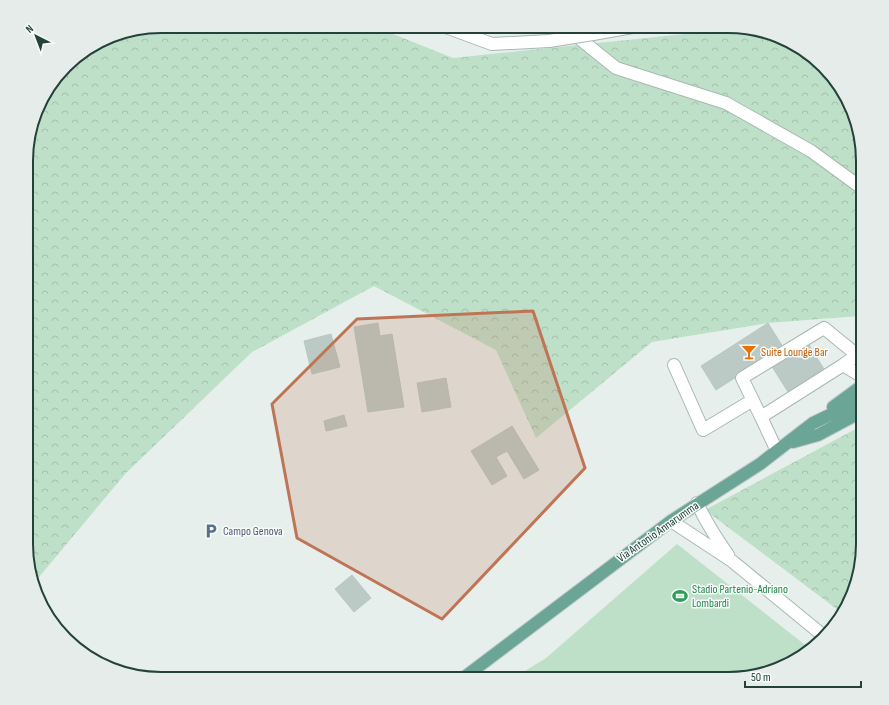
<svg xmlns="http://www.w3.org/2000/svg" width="889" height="705" font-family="'Sofia Sans Condensed',sans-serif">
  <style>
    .grass { fill: #bfe0c8 }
    .forest { fill: url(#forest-crowns) }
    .building { fill: #bbcac4; stroke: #b8c9c2 }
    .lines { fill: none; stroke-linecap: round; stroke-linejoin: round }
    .minor-casing { stroke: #a8b8b2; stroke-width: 14 }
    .major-casing { stroke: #c2cac8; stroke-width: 14 }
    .minor { stroke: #fff; stroke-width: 12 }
    .major { stroke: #6aa596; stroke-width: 12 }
    .minor-bridge-casing { stroke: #a8b8b2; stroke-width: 14; stroke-linecap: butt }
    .minor-bridge { stroke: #fff; stroke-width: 12 }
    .marked { fill: #c07456; fill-opacity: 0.2; stroke: #c07456; stroke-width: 3; stroke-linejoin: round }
    .labels { text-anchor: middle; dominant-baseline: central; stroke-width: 3; stroke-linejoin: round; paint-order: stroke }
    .food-label { font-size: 12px; fill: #c56008; stroke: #f7fbf9; text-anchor: start }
    .service-label { font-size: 12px; fill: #4e5e75; stroke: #f7fbf9; text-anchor: start }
    .street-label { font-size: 12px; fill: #24423a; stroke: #f7fbf9 }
    .leisure-label { font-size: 12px; fill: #27864d; stroke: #f7fbf9; text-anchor: start }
    .rim { fill: none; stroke: #24423a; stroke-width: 2 }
  </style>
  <defs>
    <pattern id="forest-crowns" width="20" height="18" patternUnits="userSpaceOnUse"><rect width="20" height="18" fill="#bfe0c8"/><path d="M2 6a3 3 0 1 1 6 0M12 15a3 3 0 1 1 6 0" fill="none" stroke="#a4c1ad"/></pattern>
  </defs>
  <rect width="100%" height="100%" fill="#e6efeb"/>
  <path class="grass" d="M677,544L809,648L780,669L728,679H512L546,658Z"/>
  <path class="forest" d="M161,26H373L453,58L743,28L780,36L817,60L849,101L863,161V312L859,316L768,323L652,342L536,438L496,350L374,286L252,352L126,473L34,583L26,553L27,143L44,94L72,59L117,33Z
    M487,26H547L505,33Z
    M863,425V553L853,596L842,613L705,510Z"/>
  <path class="building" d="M378,323L380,336L392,334L404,407L368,412L354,327Z
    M768,323L783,347L716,390L701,366Z
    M331,334L340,367L312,374L304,341Z
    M802,334L824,369L788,392L766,357Z
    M446,378L451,407L422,412L417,383Z
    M344,415L347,426L326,431L324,421Z
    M512,426L539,470L524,479L507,451L496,457L507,476L492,485L471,451Z
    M352,575L371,598L354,612L335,589Z"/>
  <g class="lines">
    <g class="minor-casing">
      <path id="minor" d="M443,26L492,44L549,41
        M564,26L616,68L726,103L811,151L863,189
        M593,34L638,26
        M824,328L857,355L843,365L761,417L742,378Z
        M674,365L703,430L753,400
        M843,365L863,377
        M761,417L777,451
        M697,503C706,522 716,538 728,555
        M671,521L732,561L825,637"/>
    </g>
    <g class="major-casing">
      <path id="major" d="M833,407L863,385
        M793,442L818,435L863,411
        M462,679L671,521L760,464L813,423L863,399"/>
    </g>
    <use href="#minor" class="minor"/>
    <use href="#major" class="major"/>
    <g class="minor-bridge-casing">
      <path id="minor-bridge" d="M549,41L593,34"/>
    </g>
    <use href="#minor-bridge" class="minor-bridge"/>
  </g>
  <path class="marked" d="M533,311L585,468L442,619L297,538L272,404L357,319Z"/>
  <defs>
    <g id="bar-bare" transform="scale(1.2)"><path d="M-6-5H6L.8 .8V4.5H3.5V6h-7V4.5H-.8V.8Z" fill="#e8710a" stroke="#f7fbf9" stroke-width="2.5" paint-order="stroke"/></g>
    <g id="parking-bare" transform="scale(1.2)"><path d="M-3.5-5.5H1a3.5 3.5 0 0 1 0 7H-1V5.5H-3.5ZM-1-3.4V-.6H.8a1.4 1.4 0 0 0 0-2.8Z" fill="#5c6f8a" stroke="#f7fbf9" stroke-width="2.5" paint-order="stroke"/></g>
    <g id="stadium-bare" transform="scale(1.2)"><path d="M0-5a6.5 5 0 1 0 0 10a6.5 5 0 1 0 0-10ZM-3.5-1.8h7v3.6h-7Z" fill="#2e9e5b" stroke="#f7fbf9" stroke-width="2.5" paint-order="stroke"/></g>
  </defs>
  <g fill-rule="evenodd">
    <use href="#bar-bare" x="749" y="352"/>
    <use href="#parking-bare" x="211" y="531"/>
    <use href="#stadium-bare" x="680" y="596"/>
  </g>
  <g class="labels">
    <g class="food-label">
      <text x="761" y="352">Suite Lounge Bar</text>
    </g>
    <g class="service-label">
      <text x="223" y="531">Campo Genova</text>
    </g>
    <g class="street-label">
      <text transform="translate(658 532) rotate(-35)">Via Antonio Annarumma</text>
    </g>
    <g class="leisure-label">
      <text x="692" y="589">Stadio Partenio-Adriano<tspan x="692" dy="14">Lombardi</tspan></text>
    </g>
  </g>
  <path d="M0 0H889V705H0ZM161 33H728A128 128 0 0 1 856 161V544A128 128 0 0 1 728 672H161A128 128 0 0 1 33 544V161A128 128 0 0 1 161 33Z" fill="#e6ecea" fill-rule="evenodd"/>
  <path class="rim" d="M161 33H728A128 128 0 0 1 856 161V544A128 128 0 0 1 728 672H161A128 128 0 0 1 33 544V161A128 128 0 0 1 161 33Z"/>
  <g transform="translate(36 36) rotate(318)" stroke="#f7fbf9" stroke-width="3" paint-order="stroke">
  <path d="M0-3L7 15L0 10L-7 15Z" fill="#24423a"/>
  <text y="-6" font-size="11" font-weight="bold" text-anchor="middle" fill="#24423a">N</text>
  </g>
  <path d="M745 681v6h116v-6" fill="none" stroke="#24423a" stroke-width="2"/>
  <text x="751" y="681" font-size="12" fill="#24423a" stroke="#f7fbf9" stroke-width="3" paint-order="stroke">50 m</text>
</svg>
